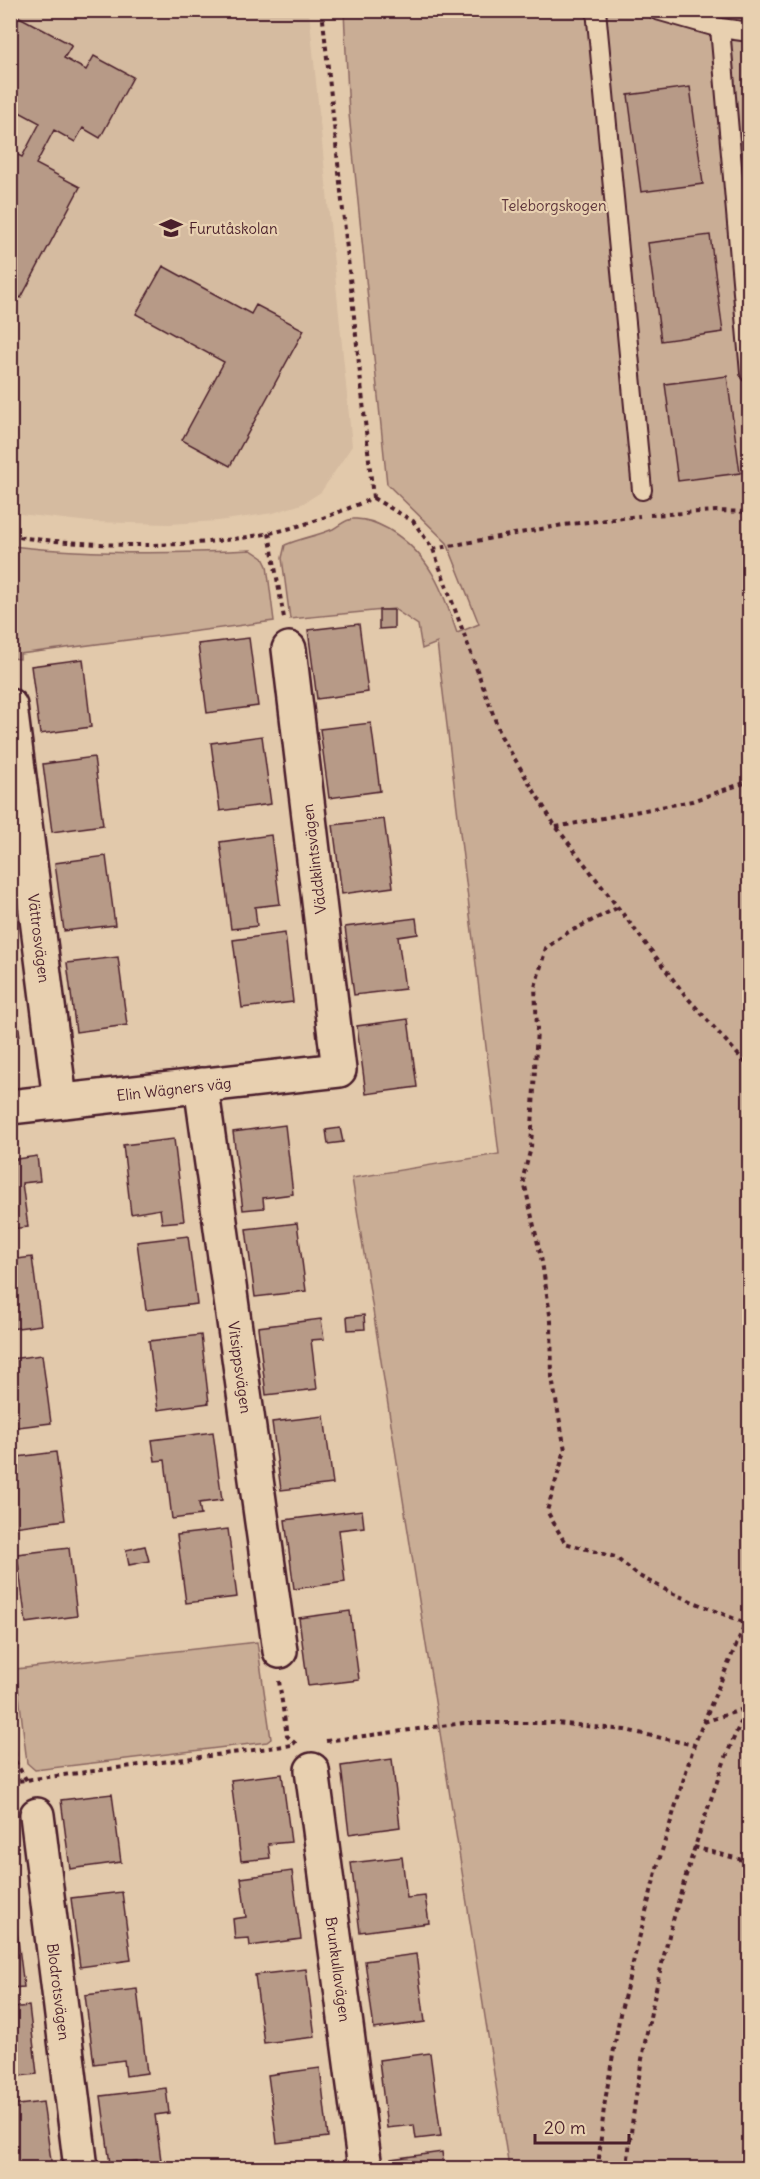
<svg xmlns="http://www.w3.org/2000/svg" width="760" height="2179" font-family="Delius,sans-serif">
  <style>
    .built { fill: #d5bba0 }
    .green { fill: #c9ad95; stroke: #8a6660; stroke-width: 1.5 }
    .building { fill: #b79a87; stroke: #4a1f2b; stroke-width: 1.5 }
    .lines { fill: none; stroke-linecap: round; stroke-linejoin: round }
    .service-casing { stroke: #4a1f2b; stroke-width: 22 }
    .minor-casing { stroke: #4a1f2b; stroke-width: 38 }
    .path { stroke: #4a1f2b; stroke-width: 4; stroke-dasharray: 4.5 4.5; stroke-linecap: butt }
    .service { stroke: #e8d0b0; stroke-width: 18 }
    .minor { stroke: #e8d0b0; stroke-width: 33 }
    .labels { text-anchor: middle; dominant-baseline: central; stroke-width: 4.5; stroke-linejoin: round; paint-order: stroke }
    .park-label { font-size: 15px; fill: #5d343b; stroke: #e8d0b0 }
    .poi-label { font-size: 15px; fill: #4a1f2b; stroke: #e8d0b0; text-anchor: start }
    .street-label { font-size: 15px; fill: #4a1f2b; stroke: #e8d0b0 }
  </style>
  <rect width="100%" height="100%" fill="#e2c9ab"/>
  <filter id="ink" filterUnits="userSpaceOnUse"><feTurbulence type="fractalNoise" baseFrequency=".0167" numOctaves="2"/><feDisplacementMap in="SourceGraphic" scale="12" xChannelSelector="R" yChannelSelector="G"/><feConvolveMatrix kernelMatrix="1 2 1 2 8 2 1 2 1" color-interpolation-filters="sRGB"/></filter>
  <g filter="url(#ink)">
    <path class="built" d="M11,11H309L352,446L321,492L302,504L273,513L218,521L170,524L90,522L11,513Z"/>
    <path class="green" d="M344,11H749V2168H509L352,1178L499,1154L437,643L422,649L418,625L394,609L290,619L282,558L285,545C301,538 317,536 333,529C339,526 346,519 353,519C366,518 377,523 388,529C430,554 442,589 457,633L479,624L447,543L387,484L349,114Z
      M11,546C90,555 170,554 251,550L263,558L267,566L274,621L20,654V659L11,658Z
      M257,1642L271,1739L267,1742L35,1770L27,1763L16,1669Z"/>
    <path class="building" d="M10,12L72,45L64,58L86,70L94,56L133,77L100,138L83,128L75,142L54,130L36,164L80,187L21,298L10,292V151L22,157L40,123L10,107Z
      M690,87L703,184L641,192L628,95Z
      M710,235L723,332L661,341L648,243Z
      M163,266L251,314L256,305L304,330L230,466L182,440L224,362L136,314Z
      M727,376L740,473L678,481L665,384Z
      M379,610H394V628L379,629Z
      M359,624L368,692L317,699L308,630Z
      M249,638L258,706L207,713L198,644Z
      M83,659L91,727L40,734L31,666Z
      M371,723L380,791L329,798L320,729Z
      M262,736L271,804L220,811L211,743Z
      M94,757L103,825L52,832L43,764Z
      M384,819L393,887L342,894L333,825Z
      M271,835L280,904L255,907L257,926L231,929L220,842Z
      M106,856L115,925L64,931L55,863Z
      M416,918L418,934L398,937L405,989L354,995L345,927Z
      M285,933L293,1002L242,1008L233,940Z
      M118,957L127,1025L76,1032L67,963Z
      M10,968L20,1036L10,1037Z
      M408,1019L417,1087L366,1094L357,1026Z
      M285,1125L293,1194L263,1198L264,1208L243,1210L233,1132Z
      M340,1128L343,1142L328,1144L326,1130Z
      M174,1139L184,1221L162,1223L160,1209L131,1214L123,1145Z
      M37,1156L40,1181L22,1183L28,1227L10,1229V1160Z
      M297,1223L306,1291L255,1297L246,1229Z
      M188,1236L197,1304L146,1310L137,1242Z
      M32,1257L41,1325L10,1329V1260Z
      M364,1315L365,1329L348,1330L347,1317Z
      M321,1319L324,1339L311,1340L317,1389L266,1395L258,1327Z
      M201,1335L209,1403L158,1410L149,1341Z
      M42,1355L51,1423L10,1428V1359Z
      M324,1416L333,1484L281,1490L272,1422Z
      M213,1432L222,1500L199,1503L201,1515L172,1519L165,1460L155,1461L152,1440Z
      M56,1452L65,1520L14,1527L10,1503V1458Z
      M362,1510L364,1527L339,1530L345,1582L294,1589L285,1520Z
      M228,1529L237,1597L186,1603L177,1535Z
      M145,1546L149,1561L129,1565L126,1550Z
      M69,1548L77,1616L26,1623L17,1554Z
      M350,1611L359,1680L308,1686L299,1618Z
      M392,1759L400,1827L349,1834L341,1766Z
      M282,1774L291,1842L268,1844L270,1858L241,1861L231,1780Z
      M112,1794L121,1862L70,1869L61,1800Z
      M402,1857L407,1898L425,1896L429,1923L360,1932L351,1863Z
      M292,1871L301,1939L250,1946L249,1938L235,1939L233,1919L246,1917L241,1878Z
      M122,1892L131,1960L80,1967L71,1898Z
      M14,1908L24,1987L10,1988V1909Z
      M416,1954L425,2022L374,2029L365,1961Z
      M306,1969L315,2037L264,2043L255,1975Z
      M137,1989L147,2073L126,2076L124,2060L94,2064L85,1995Z
      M29,2006L37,2074L10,2077V2008Z
      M430,2053L441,2136L416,2139L414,2125L387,2128L379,2060Z
      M320,2068L328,2137L277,2143L268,2075Z
      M166,2088L169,2113L155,2115L162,2168H138L137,2161L110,2164L101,2096Z
      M43,2102L52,2168H10V2106Z
      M442,2152L444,2168H392L391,2159Z"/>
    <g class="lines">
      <g class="service-casing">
        <path id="service" d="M596,10L642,490
          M657,10L720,28
          M750,32L720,28L750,373"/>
      </g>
      <g class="minor-casing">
        <g id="minor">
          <path id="s1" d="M10,706L60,1100"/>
          <path id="s2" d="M201,1085L280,1651"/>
          <path id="s3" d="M10,1107L339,1070L289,649"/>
          <path id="s4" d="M312,1770L365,2168"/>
          <path id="s5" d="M37,1815L81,2168"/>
        </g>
      </g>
      <path class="path" d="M322,10L373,498
        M373,498L413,521L433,549L501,736L554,824L685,995L750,1068
        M650,515L717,511L750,512
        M269,533L284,618
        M10,536C95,547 185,550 270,533C306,526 340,512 373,498
        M433,549L563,525L640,516
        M556,827L692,801L750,781
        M617,908L567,933L546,948L535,987L537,1028L531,1148L523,1177L542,1262L551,1321L552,1378L565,1450L547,1511L565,1543L615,1557L639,1576L674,1594L745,1623
        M279,1681L287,1736L296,1744
        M10,1716L16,1763L27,1781
        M704,1722L747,1708
        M326,1741L464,1723H556L625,1730L694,1745
        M10,1782L292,1745
        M694,1847L750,1862
        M598,2168L604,2107L620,2014L658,1864L694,1745L750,1612
        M627,2168C639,2048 666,1929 706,1814C718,1778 731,1739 750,1705"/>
      <use href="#service" class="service"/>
      <use href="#minor" class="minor"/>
    </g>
  </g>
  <defs>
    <g id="school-bare" transform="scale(1.8)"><path d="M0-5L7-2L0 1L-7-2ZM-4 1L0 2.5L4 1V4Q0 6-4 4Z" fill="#4a1f2b" stroke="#e8d0b0" stroke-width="2.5" paint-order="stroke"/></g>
  </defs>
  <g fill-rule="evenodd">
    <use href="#school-bare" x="171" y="228"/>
  </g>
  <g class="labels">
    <g class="park-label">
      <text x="554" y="205">Teleborgskogen</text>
    </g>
    <g class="poi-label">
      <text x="189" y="228">Furutåskolan</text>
    </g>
    <g class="street-label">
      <text transform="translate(314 859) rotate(-97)">Väddklintsvägen</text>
      <text stroke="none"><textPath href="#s1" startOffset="234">Vättrosvägen</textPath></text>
      <text stroke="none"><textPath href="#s3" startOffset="165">Elin Wägners väg</textPath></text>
      <text stroke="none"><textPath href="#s2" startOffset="285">Vitsippsvägen</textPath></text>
      <text stroke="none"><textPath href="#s4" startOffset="201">Brunkullavägen</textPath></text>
      <text stroke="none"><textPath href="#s5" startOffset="178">Blodrotsvägen</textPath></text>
    </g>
  </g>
  <rect width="760" height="2179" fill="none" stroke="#e8d0b0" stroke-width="36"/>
  <rect x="18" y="18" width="724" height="2143" fill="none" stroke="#4a1f2b" stroke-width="2" filter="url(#ink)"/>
  <path d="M535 2134v9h94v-9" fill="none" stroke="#4a1f2b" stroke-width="3"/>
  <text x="544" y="2134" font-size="18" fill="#4a1f2b" stroke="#e8d0b0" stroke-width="4.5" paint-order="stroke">20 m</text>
</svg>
